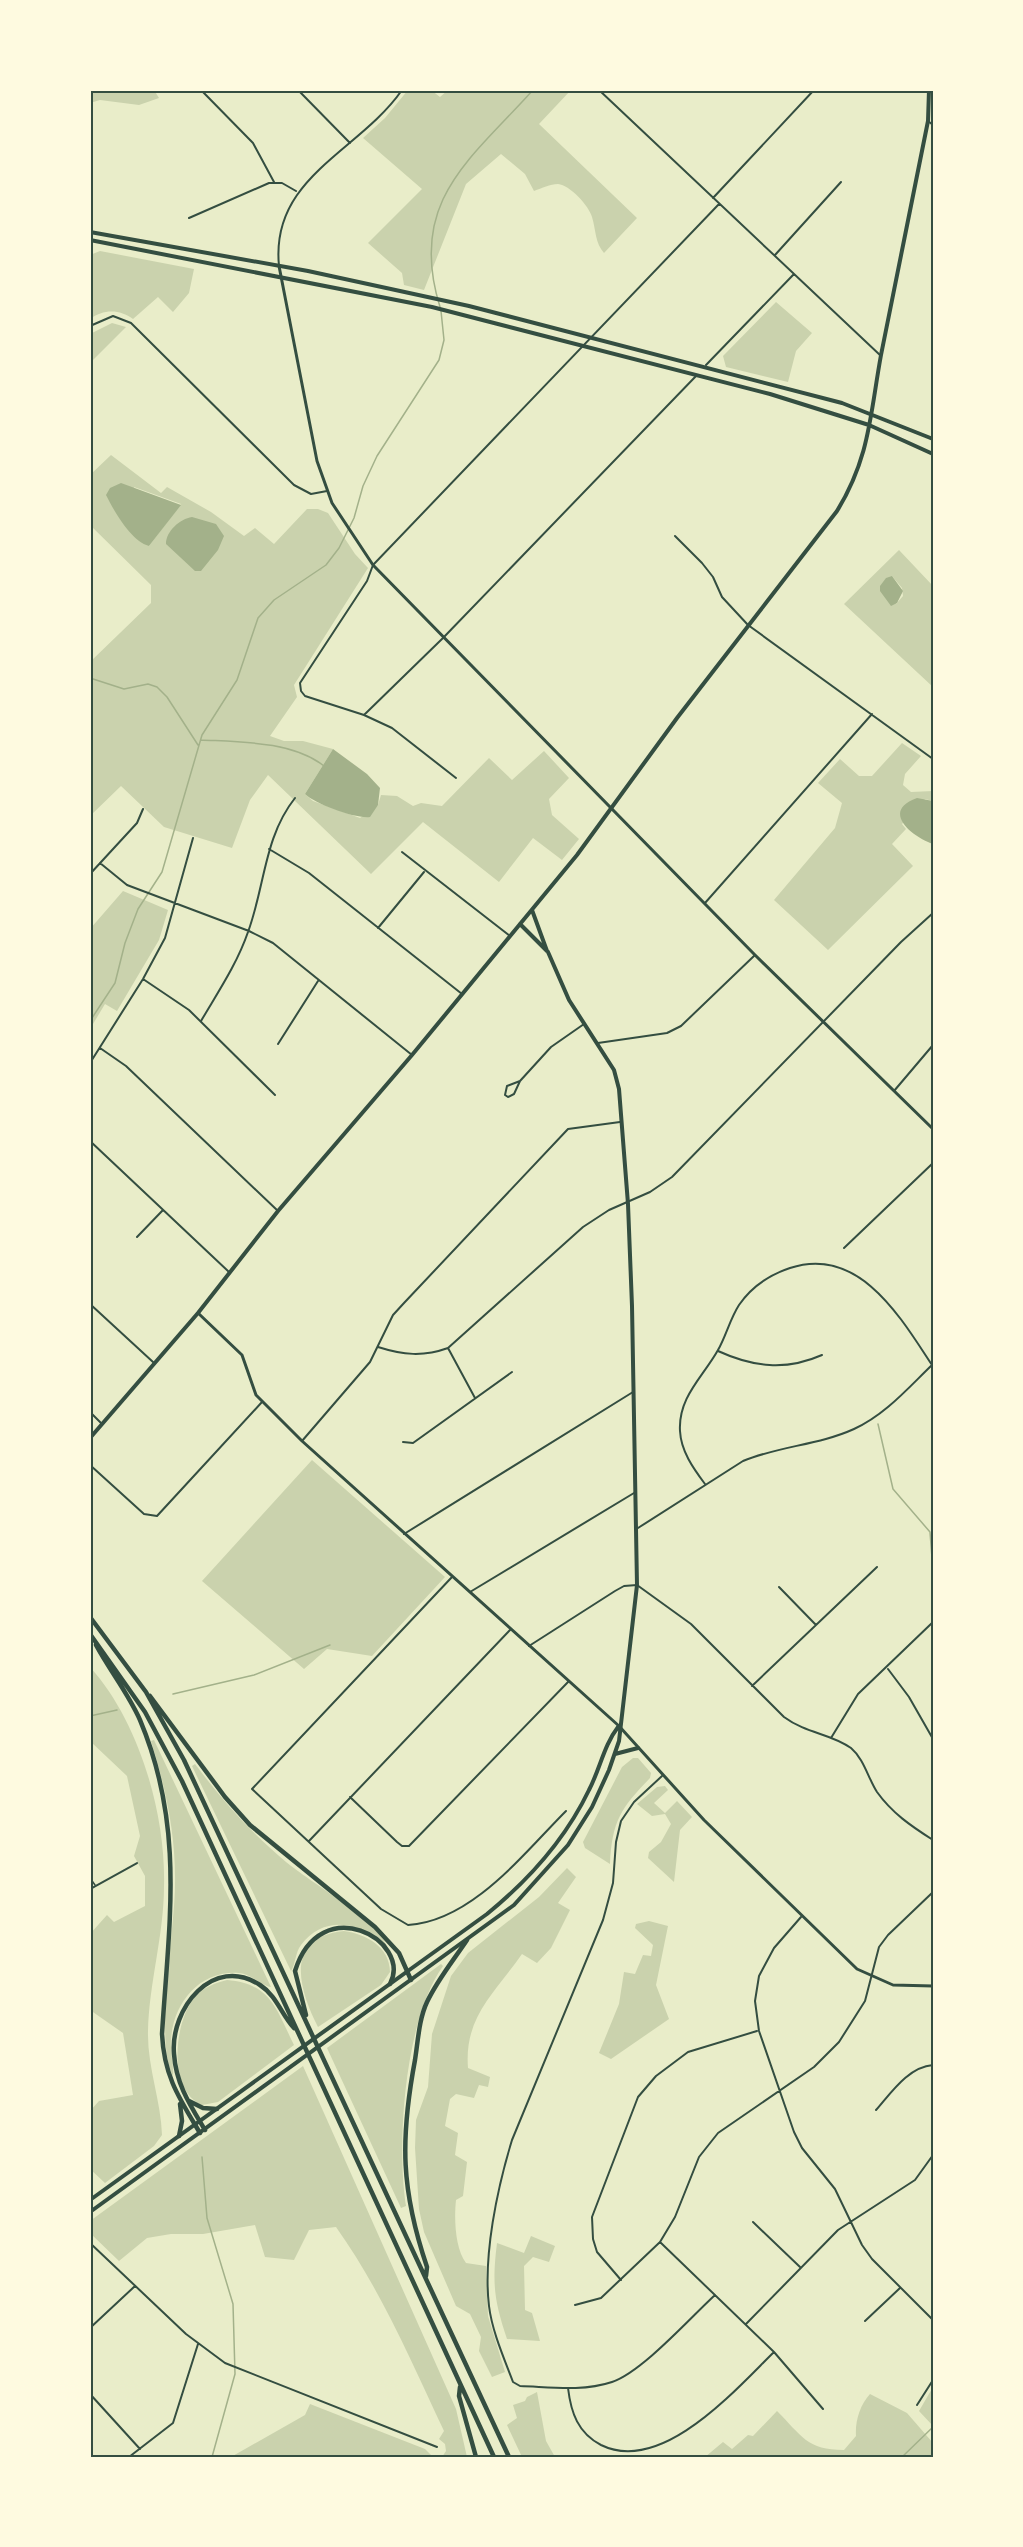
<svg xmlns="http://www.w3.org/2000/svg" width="1023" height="2547" font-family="'Source Sans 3',sans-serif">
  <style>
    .green { fill: #cad2ad; fill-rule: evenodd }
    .water { fill: #a3b18a }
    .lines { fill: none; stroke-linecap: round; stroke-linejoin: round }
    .stream { stroke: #a3b18a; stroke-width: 1.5 }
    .service { stroke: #344e41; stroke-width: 1.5 }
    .minor { stroke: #344e41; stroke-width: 2 }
    .tertiary { stroke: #344e41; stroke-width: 3 }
    .secondary { stroke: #344e41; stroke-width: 4 }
    .motorway { stroke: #344e41; stroke-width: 4.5 }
    .neatline { fill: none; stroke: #344e41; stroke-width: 2 }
  </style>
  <rect width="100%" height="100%" fill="#e9edc9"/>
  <path class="green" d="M111,90H154L159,98L139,105L100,100L90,103V91L111,93Z
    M408,90H431L440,97L448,90H571L539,124L637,218L604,253C595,243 596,230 592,217C589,206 570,185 558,184C550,184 542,188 534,191L525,174L501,154L466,184L424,290L404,285L402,273L368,243L422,189L363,138L385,118Z
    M100,251L194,269L189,293L173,312L158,297L133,319C120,309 103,309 90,319V255Z
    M776,302L812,333L796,351L788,382L726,367L723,356Z
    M112,323L126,327L90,363V334Z
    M111,455L161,493L167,487L211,512L244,536L255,528L274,544L307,509H318L328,513L355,554L368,568L294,685L297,697L270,736L284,741H303L333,749L305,794L313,801L360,818L378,805L381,795L397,796L413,806L421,803L442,806L489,758L512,780L544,751L569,778L549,799L552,815L579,839L562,860L533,838L499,882L423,822L371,874L268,775L250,800L232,848L164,827L121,786L90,816V662L151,603V585L90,525V475ZM134,487L181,504L149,546Z
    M899,550L933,586V687L844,604ZM892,576L902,588L903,596L896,604Z
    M902,743L921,756L905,774L903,785L911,792L933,791V801L925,799L902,824L906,829L892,844L913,866L828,950L774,900L835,828L842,803L818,783L840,759L859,776H872Z
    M123,891L168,910L159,940L117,1011L105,1004L90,1029V929Z
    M312,1460L445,1577L372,1656L327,1649L304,1669L202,1581Z
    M90,1667C139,1721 166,1814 164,1886C164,1935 149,1983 148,2031C147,2066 161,2101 162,2135L154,2146L105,2183L90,2169V2111L99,2101L133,2095L123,2033L90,2010V1934L107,1915L114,1922L145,1906V1876L134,1856L140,1836L127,1776L90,1741Z
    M154,1740L271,1987C262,1986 251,1974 239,1973C199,1970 173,2004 171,2040C170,2052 174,2066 173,2076C154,2040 175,1930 175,1885C176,1836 166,1789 151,1741Z
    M633,1758H638L651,1773L650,1778C621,1808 612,1821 610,1864L585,1848L583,1842L622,1767Z
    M195,1764C222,1800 251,1833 286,1862C309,1881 377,1921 387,1946C362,1923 325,1913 301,1945C295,1953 296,1963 291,1971L192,1766Z
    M665,1786L668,1790L654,1803L665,1813L677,1801L692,1817L680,1830L674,1882L648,1858L649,1852L661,1842L671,1824L665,1814L652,1816L637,1804L657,1787Z
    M567,1868L576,1877L558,1903L570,1910L551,1948L537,1963L522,1954C494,1994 464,2017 468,2068L490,2077L488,2087L479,2085L474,2098L456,2094L450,2099L445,2126L458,2133L455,2155L467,2162L463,2196L456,2200C454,2219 455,2248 466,2263L486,2266L488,2316L505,2372L492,2377L479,2351L481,2337L470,2314L456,2306L424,2232L419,2209L415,2148L416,2120L428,2087L432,2034L451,1976L468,1953L539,1897Z
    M649,1921L668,1926L656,1985L669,2019L611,2059L599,2053L619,2004L624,1972L635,1974L643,1955L651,1956L653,1945L635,1928L636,1924Z
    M344,1931C366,1934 390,1947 390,1972L381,1985L318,2027C299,1990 283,1937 344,1931Z
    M441,1964L443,1966C405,2019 396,2142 406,2206L401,2208L327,2048Z
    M227,1980C271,1983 277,2011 294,2045L218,2102L202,2105C167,2090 174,2021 195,1997C204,1987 215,1983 227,1980Z
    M303,2066L456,2409L467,2457H442L446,2451L445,2444L439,2439L444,2431C411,2361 381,2290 336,2227L309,2230L294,2260L265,2257L255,2225L203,2234H171L147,2238L119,2261L90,2233V2221Z
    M531,2236L555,2246L549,2262L533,2257L524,2266L525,2310L532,2313L540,2341L507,2339C494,2300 492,2284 497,2243L524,2253Z
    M933,2387V2426L919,2411Z
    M537,2392L546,2441L555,2457H522L507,2425L517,2418L513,2405L525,2401L527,2397Z
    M870,2394L907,2413L933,2443V2453L930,2457H705L723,2442L732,2449L748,2435L753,2436L777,2411C802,2436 807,2450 844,2450L856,2436C855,2421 860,2405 870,2394Z
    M310,2404L425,2449L433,2457H231L305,2415Z"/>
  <path class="water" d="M121,483L181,505L149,546C131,541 114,511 106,495L110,488Z
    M192,517L216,524L224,536L218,550L201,571H195L166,544C166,531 180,519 192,517Z
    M892,576L903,591L897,603L891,606L880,591V586L886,578Z
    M333,749L367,774L380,788L378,805L370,817C356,819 315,804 305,794Z
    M917,798L933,801V844C912,837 880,811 917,798Z"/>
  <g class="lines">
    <path class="stream" d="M440,307C407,201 471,159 533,90
      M90,678L124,689L148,684L157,687L167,697L198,745
      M201,740C240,742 292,741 324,766
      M90,1021L115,983L125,943L138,909L162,872L202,735L237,680L258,618L274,600L326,565L339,548L354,518L363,486L377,456L439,360L444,340L441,311
      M878,1424L893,1489L930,1532L933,1571
      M173,1694L254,1675L330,1645
      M90,1716L117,1710
      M202,2157L207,2218L233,2304L235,2374L212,2457
      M902,2457L933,2427"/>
    <path class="service" d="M90,1878L95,1885"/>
    <path class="minor" d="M201,90L253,143L274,182
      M298,90L350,143
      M599,90L881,356
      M928,121L933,125
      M713,198L814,90
      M189,218L269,183H282L296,191
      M775,255L841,182
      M279,266C270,177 359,152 402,90
      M90,326L113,316L131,323L294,485L311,494L327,491
      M706,365L794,274
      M675,536L702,563L713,577L722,597L748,625L933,759
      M364,715L443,638L697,375
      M456,778L392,728L364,715L305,696L301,691L300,683L367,581L373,565L719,204
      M269,849L309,873L462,994
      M402,852L510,936
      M100,863L127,885L249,931L273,943L412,1055
      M90,874L137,823L143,809
      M705,903L872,714
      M378,928L424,872
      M143,979L189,1010L275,1095
      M201,1021C218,992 237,964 248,932C265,886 264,837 295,798
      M598,1043L667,1033L681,1026L755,955
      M278,1044L318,981
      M100,1048L126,1066L278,1211
      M90,1063L143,979L165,938L193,838
      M520,1081L514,1094L508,1097L505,1095L507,1086L520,1081L551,1047L584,1024
      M894,1091L933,1045
      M90,1141L229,1272
      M137,1237L163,1210
      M844,1248L933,1163
      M90,1304L153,1362
      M378,1347C403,1355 423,1357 448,1348L583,1227L609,1210L650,1192L672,1177L901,942L933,913
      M448,1348L475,1398
      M718,1351C753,1367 786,1371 822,1355
      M90,1412L102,1424
      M302,1441L370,1362L393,1315L404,1303L568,1129L620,1122
      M403,1442L413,1443L512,1372
      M90,1465L144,1514L157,1516L262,1402
      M705,1484C693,1468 681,1451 680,1431C678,1397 703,1377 718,1350C726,1336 730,1319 739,1305C752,1286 769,1275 790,1268C859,1245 901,1318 932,1365
      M638,1528L743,1461C779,1446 819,1445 854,1429C885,1415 908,1388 932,1365
      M404,1534L633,1392
      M452,1577L252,1789L381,1909L408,1925C472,1921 524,1853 566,1811
      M779,1587L816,1625
      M470,1592L634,1493
      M529,1646L615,1591L624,1586L637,1585L691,1624L784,1717C807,1734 830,1733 851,1748C864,1759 868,1778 877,1792C892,1813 911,1826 933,1840
      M888,1669L909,1697L933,1739
      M752,1686L877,1567
      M831,1738L858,1694L933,1622
      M662,1776L634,1802L621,1821L616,1842L613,1883L603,1920L512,2140C497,2189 483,2256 489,2306C492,2331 504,2358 513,2382L520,2386C550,2387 582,2392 612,2382C642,2372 690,2318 715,2295
      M350,1797L397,1842L402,1846H409L569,1681
      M309,1841L511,1629
      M90,1889L137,1863
      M801,1917L774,1948L759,1976L755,2001L759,2031L794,2132L802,2148L835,2189L862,2245L872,2259L933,2320
      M876,2110C891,2093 908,2067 933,2065
      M753,2222L800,2267
      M660,2242L774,2352L823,2409
      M90,2243L186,2334L225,2363L437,2447
      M621,2280L597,2252L593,2239L592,2217L638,2097L656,2076L688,2052L757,2031
      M575,2305L601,2298L660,2242L675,2217L699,2157L718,2133L814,2067L839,2042L865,2001L879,1947L888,1935L933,1892
      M865,2321L900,2288
      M746,2324L838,2230L915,2180L933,2155
      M90,2328L135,2286
      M568,2388C571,2413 578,2433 601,2445C662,2475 736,2389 774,2352
      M90,2394L140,2449
      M917,2405L933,2380
      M129,2457L173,2423L198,2344"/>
    <path class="tertiary" d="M279,266L317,461L332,503L373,565L755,955L933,1129
      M198,1313L242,1355L256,1395L302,1441L619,1726L704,1820L857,1969L893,1985L933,1986"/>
    <path class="secondary" d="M90,232L308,271L469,306L842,403L933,439
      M90,240L432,307L770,394L869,425L933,454
      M532,910L547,951
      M90,1438L198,1313L278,1211L412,1055L577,855L677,718L837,511C870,457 870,415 881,355C897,277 912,199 928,121L929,90
      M615,1754L638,1748
      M90,2200L487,1914C530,1879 565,1840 589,1790C600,1769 604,1745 618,1727
      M90,2212L514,1905L568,1845L592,1807L609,1770L619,1741L637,1585L632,1306L628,1204L619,1089L614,1070L569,1000L548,952L520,924"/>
    <path class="motorway" d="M90,1617L146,1692L184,1760L509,2457
      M90,1634L145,1712L182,1781L494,2457
      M96,1645C110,1671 128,1693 140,1720C185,1827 169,1922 162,2034C164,2076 179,2098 200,2133
      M150,1696L225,1797L250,1825L375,1927L399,1953L411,1980
      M306,2015L295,1971C320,1890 413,1940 390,1984
      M189,2101L203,2108L217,2109
      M205,2130C190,2105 176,2084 174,2054C170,2009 213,1954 260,1985C277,1996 281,2014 294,2028
      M179,2136L182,2121L180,2104
      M426,2276L427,2267C401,2190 400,2140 415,2060C418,2041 419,2019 427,2002C438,1979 453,1961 467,1940
      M460,2387L459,2396L476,2457"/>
  </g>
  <rect width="1023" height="2547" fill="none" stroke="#fefae0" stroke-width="183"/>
  <rect x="92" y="92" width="840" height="2364" class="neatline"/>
</svg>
